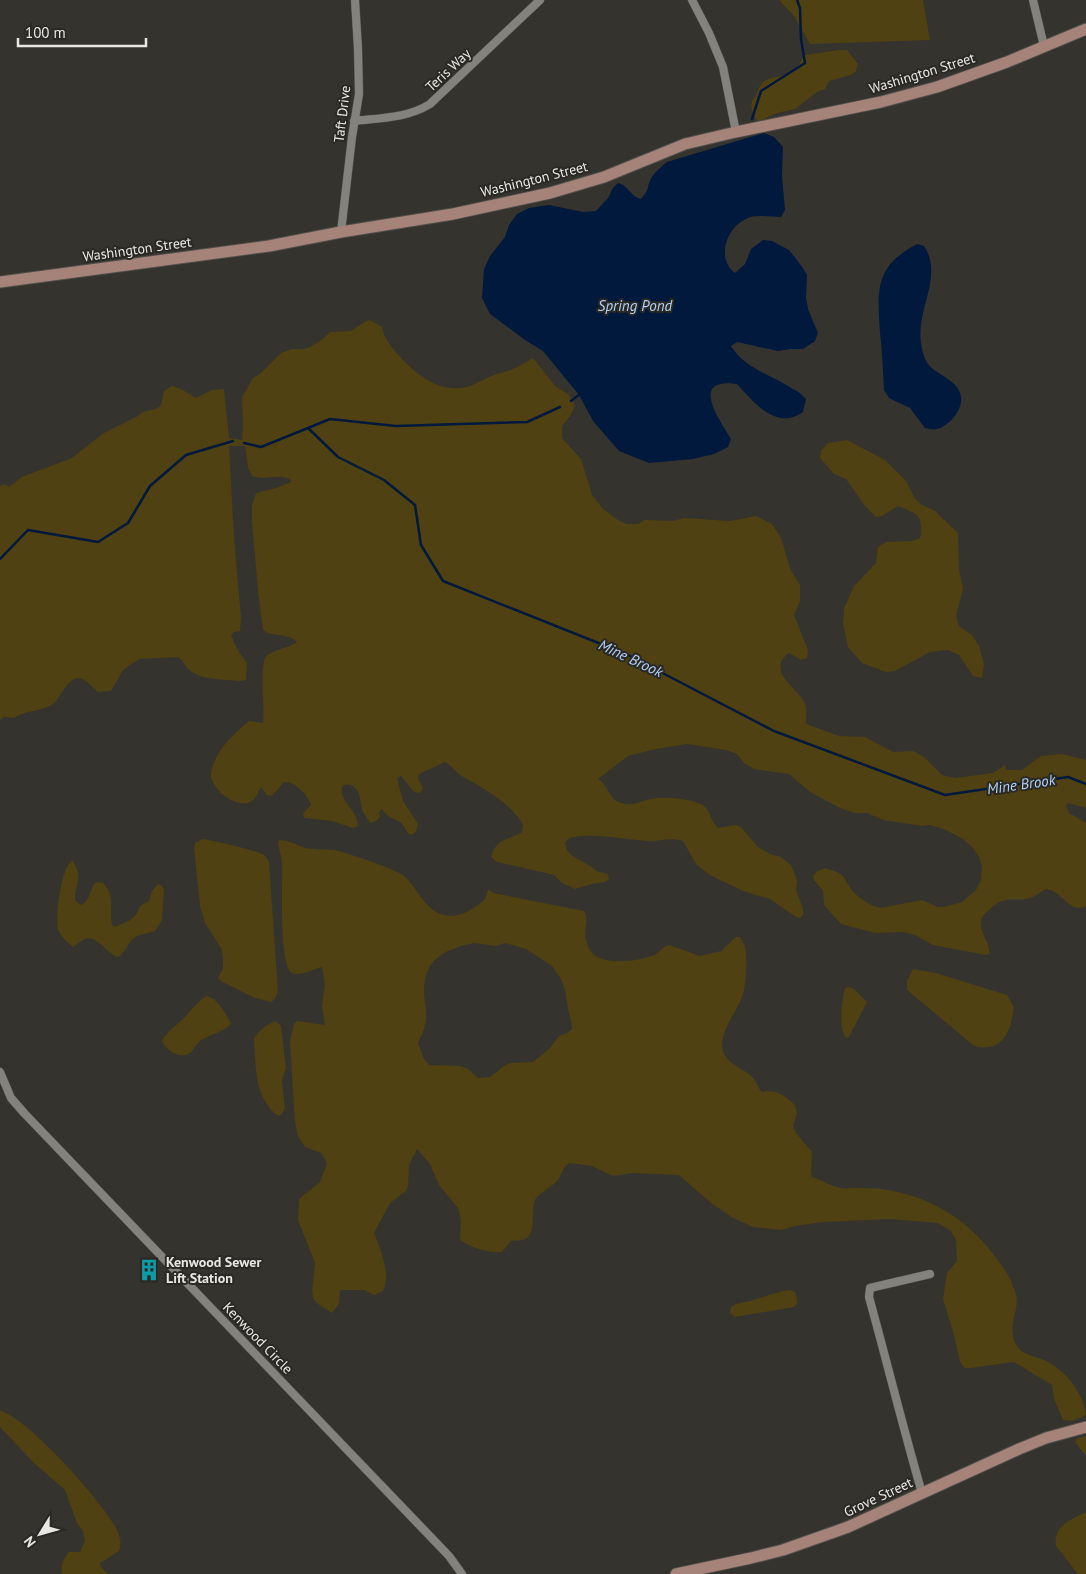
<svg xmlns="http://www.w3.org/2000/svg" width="1086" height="1574" font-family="'PT Sans',sans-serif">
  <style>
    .green { fill: #4f4111; fill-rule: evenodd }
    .water { fill: #00193d }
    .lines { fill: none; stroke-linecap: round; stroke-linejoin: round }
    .stream { stroke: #00193d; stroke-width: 2.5 }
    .minor-casing { stroke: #514f4c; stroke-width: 9 }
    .secondary-casing { stroke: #514f4c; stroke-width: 13 }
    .minor { stroke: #84827d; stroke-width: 8 }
    .secondary { stroke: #a58379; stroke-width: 11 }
    .labels { text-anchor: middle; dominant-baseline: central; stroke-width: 4; stroke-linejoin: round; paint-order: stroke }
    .street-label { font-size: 14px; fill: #e8e7e4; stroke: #2a2924 }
    .poi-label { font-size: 14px; font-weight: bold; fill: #e8e7e4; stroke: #2a2924; text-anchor: start }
    .water-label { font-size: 15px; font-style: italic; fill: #b0d0f7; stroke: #2a2924 }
  </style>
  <rect width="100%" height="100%" fill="#34332e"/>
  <path class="green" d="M779,0H923L930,40L810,44L794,16Z
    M839,50H847L858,64L856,71L851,75L829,81L825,89L817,92L795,109L777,113L758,122C753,114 747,103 756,96C763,71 776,82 793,71C798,68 801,60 805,55Z
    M370,320L382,327C385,342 395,351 405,362C422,379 444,394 470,386C478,383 486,378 494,375C500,373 507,372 513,369C520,366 526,362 533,358L556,387L568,394L575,405L571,415L562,426V438L581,459L592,495L603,509L618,520L627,524H638L645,520L673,521L684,518L730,521L756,516L772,524L781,538L791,571L800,585V601L794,615L808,650L807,658L801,660L789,653C764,672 800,689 805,704C807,710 806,718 806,724L839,736L865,737L893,752L913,751L924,757L942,775L955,778L993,773L1005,765L1006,770H1022L1041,756L1050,755L1062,754L1086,760V808L1068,803L1066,806L1069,813L1086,823V906C1070,914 1063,893 1050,890C1043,887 1039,895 1033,897C1013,904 1007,892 987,912C985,914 981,917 981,921C979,933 991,943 989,954L986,955L933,945L915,935L903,932L875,933L841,924L824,905L823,891L814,880L813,876L816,872L825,868L837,872L843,876L853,892L860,898L871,905L880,908L922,900L938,907H944L962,902L976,890L981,880L982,867L979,857L972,847L963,839L946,830L930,825L922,826L883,820L867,813H854L840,808L810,792L789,774L754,769L744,763L737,754L726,750L687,744L656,749L628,756L598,779C608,784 609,800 621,803C633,807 640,801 651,799C663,796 695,799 704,806C712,813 709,819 718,828L735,825L741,827L758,847L770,854L781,857L791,865L797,880L796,890L803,909V915L800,918L796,917L770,899L743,891L710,875L696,864L683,841C671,837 661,841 649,841C627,840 596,833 575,837C570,837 568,839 565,843L567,850L571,855L592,867L596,871L608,874L609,879L605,882L592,884L575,889L562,883L554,875L497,862L491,857C496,838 508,841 522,832L523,824C508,801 483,788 460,775C455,771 451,765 445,762L419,774L418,778L423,788L420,793L414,792L401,776L397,778L403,801L418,824L416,832L411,835C405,832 405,825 400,822C391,817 389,819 382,809L379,812L380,816C378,820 375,822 370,823C368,819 365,815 363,812C360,801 360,781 343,785C336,800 358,809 358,826L353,828L332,821L304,818L303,813L311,805C308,795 295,781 284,782L272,796L267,795L261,787C258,791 257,797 253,800C240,812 209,789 211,773C215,750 233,735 249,721L263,723C265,709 259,666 266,657C271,650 289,648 297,642C288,632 273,638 263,630L258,591L252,522V505L256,493L276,488L291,482L290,479C277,473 265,481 252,476L248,467L245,446H229L234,537L241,618L240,631L234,632L231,635L237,649L247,663L246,680L241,681C224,679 202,681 188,669C184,665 183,660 178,657L139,659L123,670L111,691L98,692C93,688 85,678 79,678C67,678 62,696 54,703C43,712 25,710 14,718L4,717L0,720V486L4,484L9,487L22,477L72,458L102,434L136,417L143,412L158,408L161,405L164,391L172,386L181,389L196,398L212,390L224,389L229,438L242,440L243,426L242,397L253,378L261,373L281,353L292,349H304L310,347L323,339L330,332L351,331L366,321Z
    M847,440L885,460L906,481L914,497L920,504L935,511L958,533L959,568L963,589L956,616L959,626L972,635L979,646L984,665L982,678L973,676L959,655L948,650L930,652L895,671L886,672L862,663L848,647L843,624L844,608L854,586L876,563L878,547L886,542L911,541L919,539C922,534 921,532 921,526C921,513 908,510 898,506L882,516L876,517L865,506L846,479L834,474L820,458L821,451L828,443Z
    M203,839C211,840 259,851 264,855C266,856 268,860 269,862L278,992L274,1000L271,1002L255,998L221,981L218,978L223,968V957L221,948L205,923L200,906L194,848L195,843Z
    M279,840C288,840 297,845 305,848C316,850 326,849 335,850C347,853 396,869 404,876C417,887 425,911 444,915C458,919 475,909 485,899L488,889L493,893L584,911C590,920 583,930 586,940C588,945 589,951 593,954C605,966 643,961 656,954C661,951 663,946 669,945L700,956L721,951L736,937H740C742,940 744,944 745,947C748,957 746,988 742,997C736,1013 718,1034 723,1051C728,1066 745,1068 754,1079C757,1083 758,1088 762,1092C777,1089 785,1096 795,1105L797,1114L793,1126L796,1133L812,1152L811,1172L812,1177C822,1180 830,1186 841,1188C845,1189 851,1188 856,1188C865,1188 874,1188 882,1189C929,1196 965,1217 994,1255C1000,1263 1006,1271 1011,1280C1012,1285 1015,1290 1016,1295C1020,1313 1005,1327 1017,1346C1022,1355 1035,1356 1044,1360C1064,1369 1083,1391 1086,1415L1073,1421L1063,1420L1054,1399L1052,1385L1014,1362L970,1368H965L960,1362L954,1335L943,1299L947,1273L957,1261L956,1240L951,1231L938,1223L890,1219L823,1222L795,1226L781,1230L753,1227L733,1218L711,1203L679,1175L633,1173L613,1176L592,1166L569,1163C562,1168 562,1176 556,1182C550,1188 539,1193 535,1200C530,1210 538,1236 523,1240C520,1241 515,1240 511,1241L502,1252C488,1253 471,1248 460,1240L461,1220L458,1208L439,1185L430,1164L417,1149L409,1165L408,1186L406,1191L390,1203L374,1233C381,1249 391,1275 383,1291L374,1295L364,1290H340L339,1304L332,1313L318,1304L313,1298L312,1291L315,1263L298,1220L299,1199L320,1182L327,1163L321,1153L305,1147L298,1136L295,1123L290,1041L294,1024L297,1021L325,1025L322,1006L325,985L322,967C314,969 299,977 292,973C278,965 283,880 282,862C281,856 279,849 278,843ZM474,943L496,946L505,943L516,946L526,949L552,966L561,979L565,989L568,1009L572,1025V1029L567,1033L559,1036L550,1048L533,1062L510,1063L504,1066L490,1077L478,1078L468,1069L460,1066L429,1065L424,1059L418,1043C420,1038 424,1031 425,1025C428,1014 424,1002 424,991C424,958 446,949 474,943Z
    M72,860C84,877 75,883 75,900L81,905C90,900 89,893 94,884L98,882L103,883C116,896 109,910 112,925L115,927C126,922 136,920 140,906L149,901L152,891L158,884L162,886L164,890L162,920L155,931C149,933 140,934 135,937C127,943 127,952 118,957C107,955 96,932 83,940C79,942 77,945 73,947C67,942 60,936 58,929C55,915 61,869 72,860Z
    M913,969L936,973L1007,995C1009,999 1012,1002 1013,1006C1014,1010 1013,1014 1012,1018C1009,1038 995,1054 973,1045L907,990V981Z
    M849,987L854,989L867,1002L849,1037L846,1038C838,1026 842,1002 845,988Z
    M206,996C217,997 227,1015 231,1024C222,1033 210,1034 200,1041C196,1044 194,1050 190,1053C181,1060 165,1050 162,1041C167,1030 176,1027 184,1018C191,1010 198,1002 206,996Z
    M276,1021L281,1026L286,1068L282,1081L285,1108L282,1114L278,1116C254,1098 256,1067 254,1039C259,1030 266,1025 276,1021Z
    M790,1290L795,1292L797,1299V1304L794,1307L735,1317L730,1313L731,1307C738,1302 743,1303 750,1301C764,1297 775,1292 790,1290Z
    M0,1411C25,1415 105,1504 117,1530C120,1537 122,1544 119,1551L100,1563L101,1567L108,1574H62C60,1566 64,1558 69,1552H80L85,1541L83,1531L77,1523L65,1490L34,1463L0,1427Z
    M1086,1436V1456L1075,1442L1078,1438Z
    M1086,1512V1574H1078L1056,1546C1053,1526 1071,1519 1086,1512Z"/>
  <path class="water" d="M764,133L774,137L783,147L782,175L785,210L781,217C771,217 754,214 746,219C726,228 716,259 735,273L745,264L751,249L763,240L772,241L789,250L803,268L807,275L806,298L808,309L818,333L815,341L803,349H791L778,351L737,342L731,346C745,369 772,375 793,389C798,391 802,395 806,399L803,412C777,431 754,403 737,384C688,377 720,420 731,439L728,447L714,454L693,459L649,463L619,451L593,421L579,395L543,351L525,340L490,314L482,298L484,269L490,256L505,237L509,225L517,214L529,208L549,205L583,212L596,211L608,198L613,188L618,183C628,185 631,197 641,199C651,188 646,186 652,177C656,171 661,167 667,162Z
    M917,244L924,246C944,276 916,309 921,342C922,352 925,363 933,369C944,378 963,384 961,402C960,412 948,427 937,429C934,430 929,429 925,428L910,408L889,398L884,390C883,371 882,351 880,332C877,290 875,266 917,244Z"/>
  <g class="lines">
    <path class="stream" d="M752,119L761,91L805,63L801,39L800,8L797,0
      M571,401L580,394
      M308,428L330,419L396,426L527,422L560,407
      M244,443L261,447L308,428L338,457L384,480L415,505L421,545L443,581L626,654L774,731L945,795L1068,777L1086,784
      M0,559L28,530L98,542L128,523L150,486L186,455L233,441"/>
    <g class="minor-casing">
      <path id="minor" d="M692,0L709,33L723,67L736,132
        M1033,0L1044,46
        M354,121C380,118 408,118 430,104L540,0
        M341,232L352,137L359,94L358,49L355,0
        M0,1072L11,1098L25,1114L449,1556L462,1574
        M922,1493C903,1428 887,1362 869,1297L870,1288L930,1274"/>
    </g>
    <g class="secondary-casing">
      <path id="secondary" d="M0,282L269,246L341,232L453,214L550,193L604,177L685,144L736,132L881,102L937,87L1007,62L1086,29
        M676,1574L751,1558L783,1550L848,1527L1019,1449L1046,1438L1086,1427"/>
    </g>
    <use href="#minor" class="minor"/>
    <use href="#secondary" class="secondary"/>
  </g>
  <defs>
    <g id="building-bare" transform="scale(1.725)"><path d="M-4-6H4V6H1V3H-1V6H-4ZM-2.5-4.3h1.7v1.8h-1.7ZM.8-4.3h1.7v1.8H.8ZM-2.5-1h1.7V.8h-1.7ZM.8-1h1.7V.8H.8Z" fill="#0f9aa8" stroke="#2a2924" stroke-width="2.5" paint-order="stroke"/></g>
  </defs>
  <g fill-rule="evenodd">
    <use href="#building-bare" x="149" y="1270"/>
  </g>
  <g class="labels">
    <g class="street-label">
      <text transform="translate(448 70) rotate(-43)">Teris Way</text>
      <text transform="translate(922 73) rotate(-17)">Washington Street</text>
      <text transform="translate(342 114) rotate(-83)">Taft Drive</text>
      <text transform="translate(534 179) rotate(-14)">Washington Street</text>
      <text transform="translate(137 249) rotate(-8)">Washington Street</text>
      <text transform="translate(258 1338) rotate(46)">Kenwood Circle</text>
      <text transform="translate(878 1497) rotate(-25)">Grove Street</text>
    </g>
    <g class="poi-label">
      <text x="166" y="1262">Kenwood Sewer<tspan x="166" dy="16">Lift Station</tspan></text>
    </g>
    <g class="water-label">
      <text x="635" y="305">Spring Pond</text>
      <text transform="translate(631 658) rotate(25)">Mine Brook</text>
      <text transform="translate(1021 784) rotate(-8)">Mine Brook</text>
    </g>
  </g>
  <g transform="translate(40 1534) rotate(233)" stroke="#2a2924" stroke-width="4" paint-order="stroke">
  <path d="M0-4L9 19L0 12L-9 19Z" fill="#e8e7e4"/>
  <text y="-8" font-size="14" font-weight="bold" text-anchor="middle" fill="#e8e7e4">N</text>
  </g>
  <path d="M18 38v8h128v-8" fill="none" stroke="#e8e7e4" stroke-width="2.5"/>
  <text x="25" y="38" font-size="15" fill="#e8e7e4" stroke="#2a2924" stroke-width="4" paint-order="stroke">100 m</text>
</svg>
